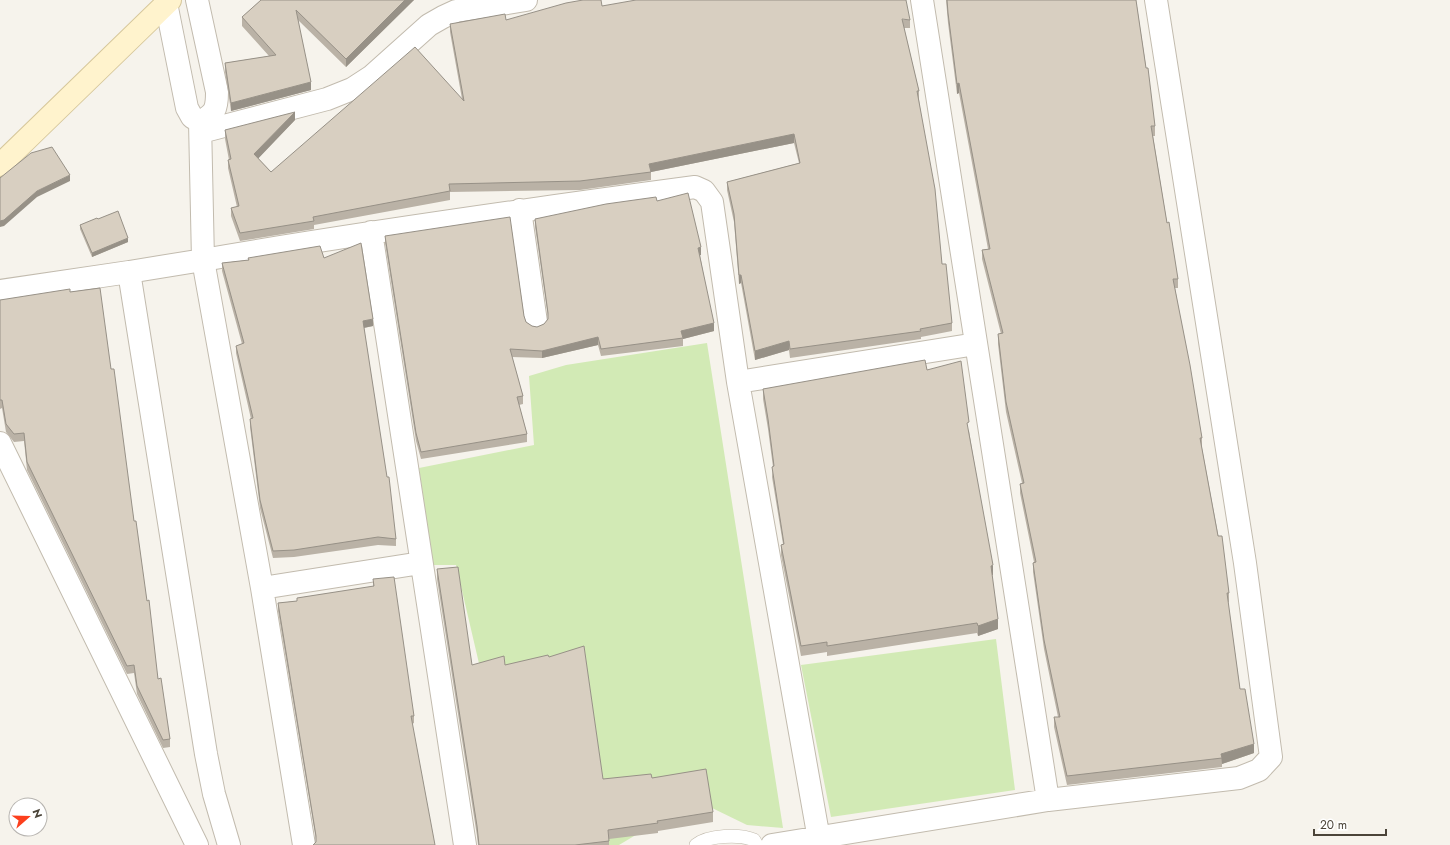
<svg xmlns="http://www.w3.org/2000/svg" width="1450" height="845" font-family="Jost,sans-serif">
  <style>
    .green { fill: #d2eab5 }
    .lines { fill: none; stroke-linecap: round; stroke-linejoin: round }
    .lane-casing { stroke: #c2bbae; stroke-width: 14 }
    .street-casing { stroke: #c2bbae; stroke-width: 24 }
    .secondary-casing { stroke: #d6c79b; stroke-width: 24 }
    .lane { stroke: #fff; stroke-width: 13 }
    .street { stroke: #fff; stroke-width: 22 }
    .secondary { stroke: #fff3cd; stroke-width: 22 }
    .wall { fill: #bab2a6 }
    .shaded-wall { fill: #979187 }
    .building { fill: #d8cfc1; stroke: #979187 }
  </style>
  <rect width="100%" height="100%" fill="#f6f3ec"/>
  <path class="green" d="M707,343L783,828L747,825L710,807L666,817L619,845H609L481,672L456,565H433L419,468L534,445L529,376L566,365Z
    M996,639L1015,790L831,817L801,665Z"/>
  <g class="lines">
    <g class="lane-casing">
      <path id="lane" d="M696,845C708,835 740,834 754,840L757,845"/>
    </g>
    <g class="street-casing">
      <path id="street" d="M197,0L217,92C217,110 215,113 200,122
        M922,0L1048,800
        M166,3L187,108L192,117L200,122
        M200,122L203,260C366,232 530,209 695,187L704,191L712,202L738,382L820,845
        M201,132L327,99L352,89L372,76L429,25L443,17L456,11L526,0
        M520,210L536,322
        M371,232L465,845
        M0,291L129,272
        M738,382L976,344
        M0,443L197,845
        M262,588L421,563
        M229,845L214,794L206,754L129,272L203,260L262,588L304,845
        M772,845L1048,800L1239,778L1259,770L1271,757L1245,563L1156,0"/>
    </g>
    <g class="secondary-casing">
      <path id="secondary" d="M0,165L170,0"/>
    </g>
    <use href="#lane" class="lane"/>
    <use href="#street" class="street"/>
    <use href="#secondary" class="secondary"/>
  </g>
  <path class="wall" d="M261,0H414L346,67L298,20L311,90L231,111L225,72V63L269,56L242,26V17Z
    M946,0H1136L1155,126V136H1153L1167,223L1178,279V288H1175L1202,438V448L1229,593V602H1228L1240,689L1254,753L1222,764V767L1067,785L1054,727V717H1058L1044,649L1033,572V563L1034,562L1020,493V484L1022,483L1006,412L998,344V334H1001L982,259V250L988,249L959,93L957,94L948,23Z
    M602,6L910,20V28H904L919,91V100L942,264L952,323V331L921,337V339L790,358L789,350L755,360L741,283L739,284L734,222L727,190V182L799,163L794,143L651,172V180L580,190L450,192V200L314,225V229L240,241L231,216V208L237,207L228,168V160H229L225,139V130L295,120L258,158L271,172L462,99L450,32V24L506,20Z
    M657,201L701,255H700L714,331L683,339V346L601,356L598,345L542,358L512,357L523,396V404L519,405L527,434V442L421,459L416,441L385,243V236L524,316L526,322L532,326L537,327L544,324L548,319V317L535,227V219Z
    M98,219L128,242L92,257L80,229V225Z
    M248,258H324L373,326L364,328L396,539V546L378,545L294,557L273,558L260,508L250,427V419H251L236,353V346L242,344L222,271V263L248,260Z
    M70,292L111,369L158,679L170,739V747L163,748L137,694L134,673L127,674L27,470L24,441L14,442L6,432L2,408L0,409V300Z
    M927,370L969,431L993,575H992L998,629L978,636L977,633L827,656V652L801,656L781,555V545L783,544L772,477L773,467L768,429L763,399V389Z
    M437,569L472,665H505L549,657L603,779L652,778L713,812V822L658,831V833L609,839V845H478L477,836L437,579Z
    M373,579L414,716V723L412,724L316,842V840L278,611V603L297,601V598L373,587Z"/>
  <path class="shaded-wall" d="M405,0H414L346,67V59Z
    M311,82V90L231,111V103Z
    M959,83V93L957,94V84Z
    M295,112V120L254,163V154Z
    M794,134V143L651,172L649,164Z
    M70,175V181L37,197L4,226L0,227V221L37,191Z
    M128,238V242L92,257V253Z
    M701,247V255L698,256V248Z
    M739,275H741V283L739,284Z
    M373,319V326L363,328V321Z
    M714,323V331L683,339L681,331Z
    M598,337V345L542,358V351Z
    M789,341V350L755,360V351Z
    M993,565V575H991V566Z
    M998,619V629L978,636V626Z
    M1254,744V753L1222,764L1221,754Z"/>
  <path class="building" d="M261,0H405L346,59L296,10L311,82L231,103L225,63L276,55L242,17Z
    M583,0H601L602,6L636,0H906L910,20L902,19L919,91H917L935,189L942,264H946L952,323L920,329L921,331L790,349L789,341L755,351L741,275H739L734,214L727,182L800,163L794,134L649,164L651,172L580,181L449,184L450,191L313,217L314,221L240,233L231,208L239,206L228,160L231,159L225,130L295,112L254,154L271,172L415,47L464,101L450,24L505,14L506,20L566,3Z
    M947,0H1136L1146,68H1148L1155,126H1151L1167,223L1169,222L1178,279H1173L1190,365L1202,438H1200L1218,536H1222L1229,593H1227L1240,689H1245L1254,744L1221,754L1222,758L1067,776L1054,717H1060L1044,640L1033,563L1036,562L1020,484L1024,483L1006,402L998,334L1003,333L982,250L990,249L959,83L957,84L948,13Z
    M52,147L70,175L37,191L4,220L0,221V178L31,153Z
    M688,193L701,247L698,248L714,323L681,331L683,338L601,349L598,337L542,351L510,349L523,396L517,397L527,434L421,452L416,433L385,236L510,217L524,316L526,322L532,326L537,327L544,324L548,319V313L535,219L606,204L656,197L657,201Z
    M118,211L128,238L92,253L80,225L97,218L98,219Z
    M361,243L373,319L363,321L387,477H389L396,539L378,537L294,550L273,551L260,500L250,419L253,418L236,346L244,343L222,263L249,260L248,258L320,246L324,258Z
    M100,288L111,369H114L134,521H136L147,601L149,600L158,679L161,678L170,739L163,740L137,686L134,665L127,666L27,462L24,433L14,434L6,424L2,400H0V300L70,289V292Z
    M925,360L927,370L961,361L969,422L967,423L993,565L991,566L998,619L978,626L977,623L827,646V642L801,646L781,545L784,544L772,467L774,466L768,419L763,389Z
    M458,567L472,665L504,656L505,665L548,655L549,657L584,646L603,779L651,774L652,778L706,769L713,812L657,821L658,823L608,830L609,841L575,845H479L477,826L437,569Z
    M394,577L414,716H411L435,845H313L316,842V836L278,603L297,601V598L374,586L373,579Z"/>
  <g transform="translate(28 817) rotate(70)"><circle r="19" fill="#ffffff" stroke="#b7b4b0"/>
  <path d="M0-3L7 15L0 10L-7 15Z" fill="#fc3f1d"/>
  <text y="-6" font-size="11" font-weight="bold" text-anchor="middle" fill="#4b4439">N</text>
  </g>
  <path d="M1314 829v6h72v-6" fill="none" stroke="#4b4439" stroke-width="2"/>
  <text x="1320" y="829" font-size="12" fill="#4b4439" stroke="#ffffff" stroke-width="3" paint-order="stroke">20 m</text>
</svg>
